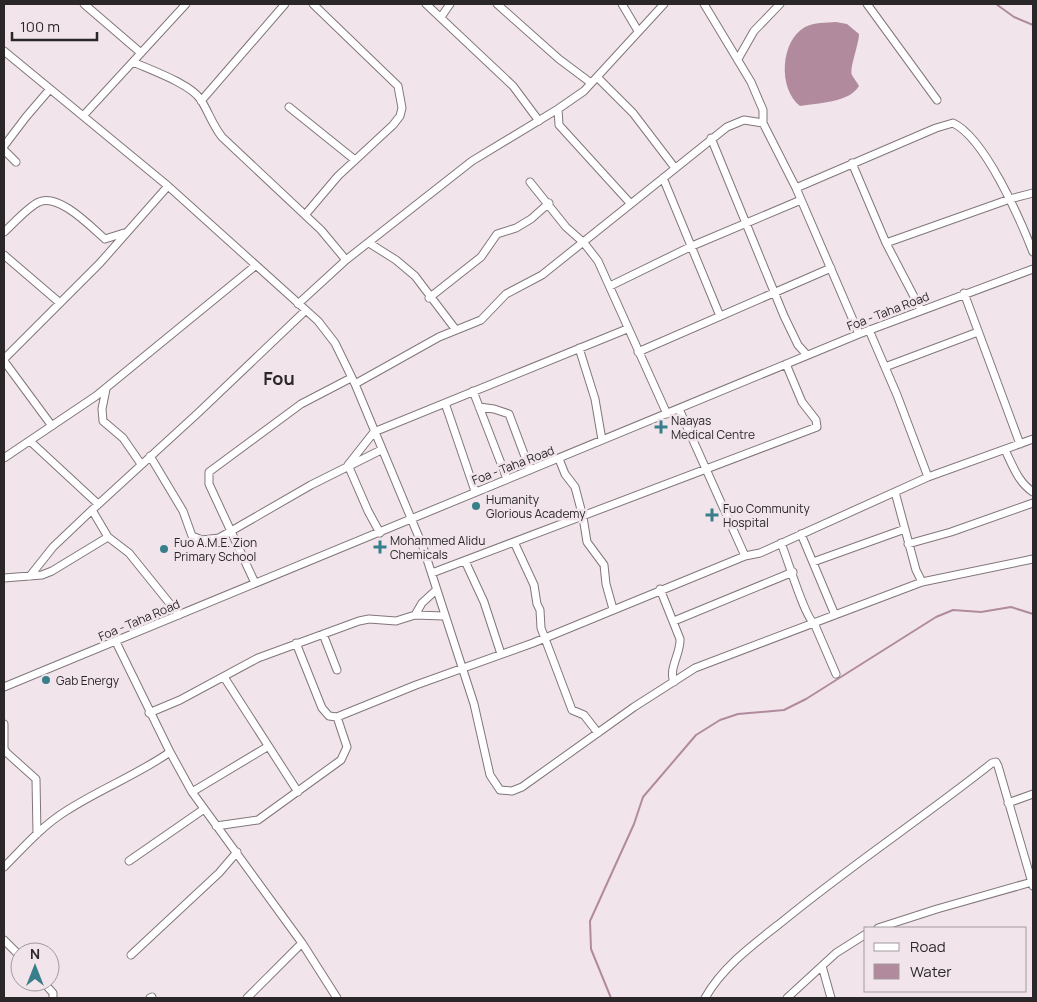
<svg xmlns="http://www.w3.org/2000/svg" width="1037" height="1002" font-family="Manrope,sans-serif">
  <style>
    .water { fill: #b18b9d }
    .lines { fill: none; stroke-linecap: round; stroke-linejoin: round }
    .stream { stroke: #b18b9d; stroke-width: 2 }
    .minor-casing { stroke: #81767b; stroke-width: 9 }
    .minor { stroke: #fff; stroke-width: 7 }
    .poi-dot { fill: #397f8b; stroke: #f1e5eb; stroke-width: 2 }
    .labels { text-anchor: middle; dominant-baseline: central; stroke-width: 5; stroke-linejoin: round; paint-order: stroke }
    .street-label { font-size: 12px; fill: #2b2729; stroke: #f1e5eb }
    .poi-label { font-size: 12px; fill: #2b2729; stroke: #f1e5eb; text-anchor: start }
    .district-label { font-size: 18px; font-weight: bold; fill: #2b2729; stroke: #f1e5eb }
  </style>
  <rect width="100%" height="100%" fill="#f1e5eb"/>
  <path class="water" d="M836,22L847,24L859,34C859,44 849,69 852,75C854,79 857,82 859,86C849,103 817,103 800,106C778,89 780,41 805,27C815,22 825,23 836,22Z"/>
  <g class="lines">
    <path class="stream" d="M996,4L1014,17L1033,25
      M611,998L591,949L590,921L634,824L643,797L696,735L720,720L738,714L784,710L806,699L936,617L953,610L981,612L1011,607L1033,614"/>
    <g class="minor-casing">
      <path id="minor" d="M84,4L141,53
        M426,4L513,86L539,121
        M497,4L559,59L591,83
        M622,4L638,31
        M704,4L751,82L763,110V123L796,188L859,334
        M867,4L937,100
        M441,17L450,4
        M4,51L168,186L318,321L335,343L355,384L423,547L474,704L490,775L500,790L512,791L522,787L634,707L695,668L922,582L1033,559
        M738,59L754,31L780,4
        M133,62C151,70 191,84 201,100C209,113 212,124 222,137L321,230L346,260
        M597,77L633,113L675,168
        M201,101L285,4
        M289,107L355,160
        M558,109L559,125L630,203
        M83,116L186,4
        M711,138L784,316L798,345L807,355
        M4,146L26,117L50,89
        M4,150L16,162
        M852,163L886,243L921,310
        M663,178L720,316
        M530,182L566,227L584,243L598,261L667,414
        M796,188L936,128L953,123C985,138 1020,219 1033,252
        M305,215L338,176L393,125L400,116L402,108L398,86L313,4
        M4,232C12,225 29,206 39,202C59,193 91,227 105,239L124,233
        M369,243L396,260L415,276L456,330
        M886,243L1010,199L1033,193
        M4,255L60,303
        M610,286L692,246L801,200
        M964,293L1020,444
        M429,298L481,257L497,234L516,228L531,219L549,203
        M298,304L346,260L472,161L558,109L584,91L664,4
        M869,330L897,395L928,477
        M579,348L595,399L602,440
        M638,352L831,268
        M4,359L100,263L168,186
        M4,361L52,426
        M885,367L978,332
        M355,384L439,337L481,320L506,294L542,275L727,127L744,120L763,123
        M106,389L102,409L103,421L123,438L141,464
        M473,391L507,479
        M445,403L475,491
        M479,407L494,409L509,414L530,470
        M679,409L745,556
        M31,442L98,504
        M1005,450C1013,466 1018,482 1033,492
        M150,456L183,511L192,536L202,540L219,538L311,485L381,450
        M4,458L96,396L255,266
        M559,459L565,474L575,487L583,517L587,542L604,565L606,584L613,609
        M348,465L374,432L627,329
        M348,465L368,511L380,533
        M895,492L916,570L922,582
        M801,534L835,615
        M514,542L534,585L537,604L540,610L541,628L572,710L584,715L598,733
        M781,543C787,557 805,618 814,623L836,674
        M908,544L951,532L1033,503
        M465,561L484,602L501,654
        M813,562L905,529
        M432,573L817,427L816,420L802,402L786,364
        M30,576L53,547L92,510
        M4,578L42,575L52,571L108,537
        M255,583L209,484V472L301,404L351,378
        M660,589L680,639C681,653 668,669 674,682
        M179,615L129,553L108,537L92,510L198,413L305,311
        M415,615L422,603L435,591
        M674,621L793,572
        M323,634L337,670
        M296,643L322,708L329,716L337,717L416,685L533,643L745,556L760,553L928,477L1033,439
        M224,677L298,792
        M4,687L859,334L1033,269
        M149,713L180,700L258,658L359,621L369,619L396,621L415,615L444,616
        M4,724V749L7,753L36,779L37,834
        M170,752L192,792L302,943L337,998
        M192,792L267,747
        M1008,803L1033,794
        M216,826L258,820L341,760L347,747L337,717
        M129,861L204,809
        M4,867C24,847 42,826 66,811C100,789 137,775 170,752L116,642
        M878,928L937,909L1032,882
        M4,940L20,956
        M131,955L219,873L237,852
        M822,966L831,998
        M43,982L53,993V998
        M150,998L152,997
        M247,998L302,943
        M705,998C723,966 755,943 783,921C850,866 924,817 992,763L996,762L998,766L1033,886
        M787,998L836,953L866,934"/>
    </g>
    <use href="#minor" class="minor"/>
  </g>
  <g class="poi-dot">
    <path d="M658.5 419.5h5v5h5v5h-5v5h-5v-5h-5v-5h5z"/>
    <circle cx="476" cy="506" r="5"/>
    <path d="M709.5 507.5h5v5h5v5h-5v5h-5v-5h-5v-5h5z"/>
    <path d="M377.5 539.5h5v5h5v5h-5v5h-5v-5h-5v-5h5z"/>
    <circle cx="164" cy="549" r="5"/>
    <circle cx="46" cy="680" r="5"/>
  </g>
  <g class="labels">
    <g class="street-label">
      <text transform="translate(888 311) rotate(-21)">Foa - Taha Road</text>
      <text transform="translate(513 465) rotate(-21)">Foa - Taha Road</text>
      <text transform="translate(139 620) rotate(-23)">Foa - Taha Road</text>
    </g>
    <g class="poi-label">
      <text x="671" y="420">Naayas<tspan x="671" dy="14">Medical Centre</tspan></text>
      <text x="486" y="499">Humanity<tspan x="486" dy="14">Glorious Academy</tspan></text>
      <text x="723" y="508">Fuo Community<tspan x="723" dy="14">Hospital</tspan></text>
      <text x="390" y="540">Mohammed Alidu<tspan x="390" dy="14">Chemicals</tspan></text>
      <text x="174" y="542">Fuo A.M.E. Zion<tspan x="174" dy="14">Primary School</tspan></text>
      <text x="56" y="680">Gab Energy</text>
    </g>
    <g class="district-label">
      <text x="279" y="378">Fou</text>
    </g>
  </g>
  <rect width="1037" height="1002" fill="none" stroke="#2b2729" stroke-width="10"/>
  <rect x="864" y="927" width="162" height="65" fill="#f1e5eb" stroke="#a2999d"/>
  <rect x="874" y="943" width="25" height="8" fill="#ffffff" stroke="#a2999d"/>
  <text x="910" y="952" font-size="15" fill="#2b2729">Road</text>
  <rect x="874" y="964" width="25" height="15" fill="#b18b9d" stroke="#a2999d"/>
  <text x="910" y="977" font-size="15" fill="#2b2729">Water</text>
  <g transform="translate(35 967)"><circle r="24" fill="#f1e5eb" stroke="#a2999d"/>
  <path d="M0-4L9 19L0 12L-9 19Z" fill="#397f8b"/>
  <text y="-8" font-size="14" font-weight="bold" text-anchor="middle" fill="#2b2729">N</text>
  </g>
  <path d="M12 32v8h85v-8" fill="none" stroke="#2b2729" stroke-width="2.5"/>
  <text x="20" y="32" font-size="15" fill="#2b2729" stroke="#f1e5eb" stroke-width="4" paint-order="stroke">100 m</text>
</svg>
